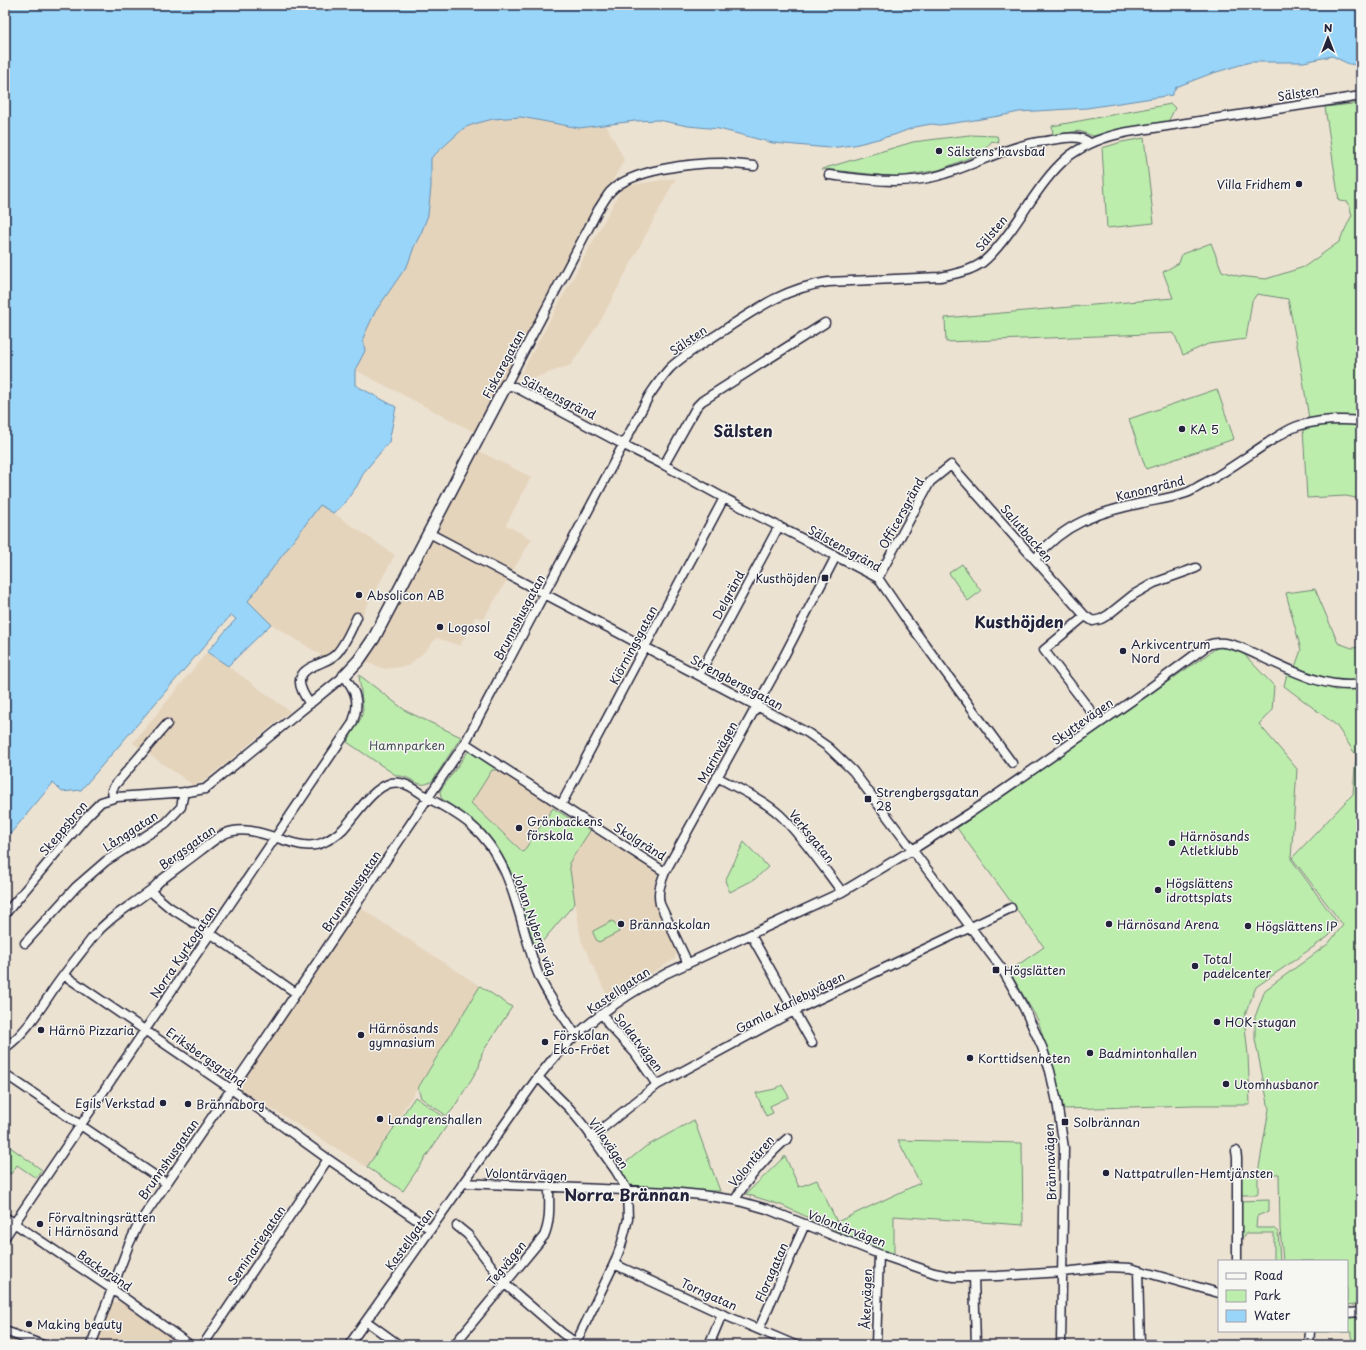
<svg xmlns="http://www.w3.org/2000/svg" width="1366" height="1350" font-family="'Playpen Sans',sans-serif">
  <style>
    .built { fill: #e5d4bc }
    .green { fill: #bdedad; stroke: #708874 }
    .water { fill: #98d5f9; stroke: #698dad }
    .lines { fill: none; stroke-linecap: round; stroke-linejoin: round }
    .street-casing { stroke: #22223b; stroke-width: 11 }
    .secondary-casing { stroke: #22223b; stroke-width: 14 }
    .street { stroke: #f6f6f2; stroke-width: 8 }
    .secondary { stroke: #f6f6f2; stroke-width: 11 }
    .poi-dot { fill: #22223b; stroke: #f6f6f2; stroke-width: 1.5 }
    .labels { text-anchor: middle; dominant-baseline: central; stroke-width: 3; stroke-linejoin: round; paint-order: stroke }
    .street-label { font-size: 12px; fill: #22223b; stroke: #f6f6f2 }
    .poi-label { font-size: 12px; fill: #22223b; stroke: #f6f6f2; text-anchor: start }
    .park-label { font-size: 12px; fill: #495558; stroke: #f6f6f2 }
    .district-label { font-size: 16px; font-weight: bold; fill: #22223b; stroke: #f6f6f2 }
  </style>
  <rect width="100%" height="100%" fill="#ece2d2"/>
  <filter id="ink" filterUnits="userSpaceOnUse"><feTurbulence type="fractalNoise" baseFrequency=".025" numOctaves="2"/><feDisplacementMap in="SourceGraphic" scale="8" xChannelSelector="R" yChannelSelector="G"/><feConvolveMatrix kernelMatrix="1 2 1 2 8 2 1 2 1" color-interpolation-filters="sRGB"/></filter>
  <g filter="url(#ink)">
    <path class="built" d="M521,117L579,128L606,125L621,153L624,160L476,433L355,370L365,351L363,338L375,311L408,264L414,247L426,220L431,187V158L464,128L474,124L493,119Z
      M676,178L601,320L571,365L523,382L520,375L623,186Z
      M479,451L531,477L506,525L532,539L484,618L475,617L460,646L437,638L422,654L408,666L385,669L366,662Z
      M320,504L395,555L335,664L271,624L248,601Z
      M207,652L228,666L290,711L204,781L193,785L133,743Z
      M492,770H502L555,804L524,852L471,803Z
      M590,831L658,872L652,893L656,908L677,950L675,959L608,998L581,940L569,863Z
      M356,905L480,986L413,1095L367,1167L244,1092L242,1090L241,1084Z
      M119,1301L184,1345H97L112,1303Z
      M5,1335L32,1345H5Z"/>
    <path class="green" d="M1361,103V419H1309L1300,361L1288,299L1257,294L1252,301L1246,339L1208,344L1183,355L1174,333L946,342L945,318L1173,298L1163,272L1179,263L1182,254L1211,243L1222,271L1238,276L1266,279L1304,267L1339,242L1352,215L1348,202L1339,201L1325,107Z
      M1171,104L1175,108L1168,122L1130,128L1093,136L1079,131L1053,135L1052,126Z
      M969,135L997,136L999,143L992,141L986,148V151L939,170L897,177L822,169L913,142Z
      M1144,138L1154,223L1107,228L1102,148L1122,142Z
      M1217,389L1234,439L1146,469L1129,419Z
      M1330,423L1361,425V499L1346,496L1307,498L1303,428Z
      M962,564L981,591L968,601L949,573Z
      M1315,589L1338,643L1352,648L1361,647V679C1338,685 1316,675 1295,667L1301,650L1286,593Z
      M1218,647L1241,651L1274,686L1272,710L1259,724L1297,769L1291,859L1337,922L1329,936L1256,987L1244,1017L1248,1055L1250,1105H1194L1064,1109L1038,1020L1009,971L1044,947L957,828Z
      M1287,674L1335,690L1361,689V1304L1347,1306V1261H1283L1280,1229L1279,1174H1258V1194L1256,1195H1239V1174L1258,1173L1269,1109L1255,1039V1017L1265,990L1328,944L1343,925L1292,858L1353,794L1356,755L1336,725L1284,686Z
      M359,675L406,711L461,737L433,780C419,792 413,775 397,776L347,742L361,718L363,709Z
      M469,750L502,770H492L471,803L523,852L553,808L590,831L569,863L575,903L536,949L509,868L493,843L470,819L441,798L440,791Z
      M744,842L768,867L755,879L730,892L725,881Z
      M612,921L614,922L619,930V932L599,942L597,941L593,933V931Z
      M480,986L512,1007L482,1053L479,1067L453,1109L447,1116L421,1098L418,1088Z
      M782,1085L789,1097L770,1106L773,1113L766,1116L756,1093L775,1089Z
      M415,1097L450,1121L403,1191L367,1167Z
      M694,1120L720,1191H680L637,1186L631,1188L619,1168L645,1147Z
      M898,1140L1022,1143L1023,1225L894,1216V1253H886L781,1205L746,1194L785,1156L799,1187L817,1180L837,1222L920,1183Z
      M6,1144L42,1170L36,1178L17,1165L11,1174L5,1170Z
      M1269,1200V1211L1257,1216L1256,1228H1273L1278,1232L1280,1261H1274V1233H1245V1237L1239,1236V1201Z
      M1361,1316V1345H1351L1352,1332H1314V1331H1347V1317Z"/>
    <path class="water" d="M5,5H1361V65L1349,64L1332,56L1304,62H1250L1210,74L1176,87L1172,95L1087,108L1019,112L1005,115L975,120L940,125L931,124L915,127L894,135L854,145L829,148L773,143L719,129L688,126L658,120L635,121L579,128L521,117L493,119L474,124L464,128L431,158V187L428,215L422,231L414,247L408,264L375,312L363,338L365,351L355,370V385L396,407L389,442L364,472L357,486L342,506L333,513L320,505L248,601L271,624L228,666L207,652L236,619L231,615L81,790L62,792L53,783L5,840Z"/>
    <g class="lines">
      <g class="street-casing">
        <path id="street" d="M754,166C743,165 733,164 723,163C694,163 631,169 610,192C606,197 602,204 598,210L506,385L515,387L624,445L664,465L724,498L878,578L904,616L1012,763
          M829,175C863,179 899,185 933,177C971,168 1006,145 1046,141C1060,139 1078,133 1090,143
          M664,465L697,406L702,401L825,323
          M429,533L808,733L828,747L853,771L1002,969L1024,1008L1042,1047L1050,1071L1057,1102L1064,1148L1061,1345
          M1035,559C1064,523 1099,512 1142,503C1157,500 1172,498 1186,493C1192,491 1197,487 1203,484C1226,472 1247,456 1269,442C1279,436 1289,428 1301,425C1319,420 1342,419 1361,421
          M878,578L930,482L951,465L1085,616
          M699,675L779,526
          M310,704C298,687 293,674 316,665C322,662 330,660 335,655C344,647 352,628 357,617
          M1100,723L1044,650L1085,616L1093,621L1101,619L1108,615L1133,595L1154,583L1196,568
          M465,743L561,805
          M717,777C737,788 764,800 780,815C803,837 823,867 842,892
          M113,798L112,790L115,785L167,724
          M665,872L561,805L724,498
          M150,891L169,907L210,933L296,993
          M5,914L86,817L101,802L117,797L188,792L205,789L344,676C357,692 360,704 352,724L5,1237
          M751,935L812,1043
          M25,943L76,887L106,861L166,823L181,807L184,792
          M687,964L685,957L660,904C657,891 661,883 665,872L781,662L836,556
          M64,975L231,1089L328,1159L430,1229
          M603,1014L609,1025L635,1053L657,1085
          M5,1048C27,1032 40,1009 55,987C67,970 80,954 93,937C108,918 129,907 148,892C153,889 156,885 160,881C173,871 187,861 200,851C208,845 216,838 224,834C257,819 295,855 322,843C329,840 337,835 343,829C356,815 372,788 391,783C405,780 417,791 428,798C443,806 458,814 471,825C514,861 518,921 537,971C546,995 563,1014 576,1036
          M5,1074L166,1183
          M538,1077L570,1109L587,1130L616,1171L627,1190L628,1219L621,1246L614,1264L575,1345
          M592,1138L604,1127L657,1085L794,1011L1011,908
          M1236,1151L1237,1158V1261
          M463,1183L670,1192L701,1195L735,1200L767,1209L879,1254L934,1273L954,1277L998,1276L1063,1272L1109,1267L1130,1268L1219,1293
          M735,1200C745,1181 771,1152 788,1138
          M5,1217L112,1289L190,1345
          M457,1226L468,1235L505,1284L562,1333L579,1345
          M614,1264L722,1314L795,1345
          M1138,1271L1140,1345
          M974,1277L976,1345
          M1347,1313L1361,1312
          M366,1321L399,1345
          M759,1329L805,1224
          M5,1331L43,1345
          M1140,1344L1160,1345
          M91,1345L129,1244L138,1225L262,1044L465,743L649,396C656,386 662,376 671,367C686,353 704,343 721,332C756,309 785,288 828,282L940,277C955,274 971,271 983,262C994,253 1003,241 1011,230C1029,205 1045,176 1069,156C1087,143 1106,136 1128,132L1361,96
          M203,1345L328,1159
          M349,1345L538,1077C545,1069 552,1059 560,1051C590,1019 629,993 667,973L842,892L912,850L970,813L1031,771L1150,688L1208,645C1211,644 1214,643 1217,643C1231,641 1253,653 1266,659C1297,673 1327,689 1361,684
          M454,1345L544,1236C551,1220 549,1203 549,1186
          M709,1345L722,1314
          M876,1345L879,1254
          M1309,1345L1310,1331"/>
      </g>
      <g class="secondary-casing">
        <path id="secondary" d="M344,676L359,660L374,638L506,385"/>
      </g>
      <use href="#street" class="street"/>
      <use href="#secondary" class="secondary"/>
    </g>
  </g>
  <g class="poi-dot">
    <circle cx="939" cy="151" r="4"/>
    <circle cx="1299" cy="184" r="4"/>
    <circle cx="1182" cy="429" r="4"/>
    <rect x="821" y="574" width="8" height="8" rx="2"/>
    <circle cx="359" cy="595" r="4"/>
    <circle cx="440" cy="627" r="4"/>
    <circle cx="1123" cy="651" r="4"/>
    <rect x="864" y="795" width="8" height="8" rx="2"/>
    <circle cx="519" cy="828" r="4"/>
    <circle cx="1172" cy="843" r="4"/>
    <circle cx="1158" cy="890" r="4"/>
    <circle cx="621" cy="924" r="4"/>
    <circle cx="1109" cy="924" r="4"/>
    <circle cx="1248" cy="926" r="4"/>
    <circle cx="1195" cy="966" r="4"/>
    <rect x="992" y="966" width="8" height="8" rx="2"/>
    <circle cx="1217" cy="1022" r="4"/>
    <circle cx="41" cy="1030" r="4"/>
    <circle cx="361" cy="1035" r="4"/>
    <circle cx="545" cy="1042" r="4"/>
    <circle cx="1090" cy="1053" r="4"/>
    <circle cx="970" cy="1058" r="4"/>
    <circle cx="1226" cy="1084" r="4"/>
    <circle cx="163" cy="1103" r="4"/>
    <circle cx="188" cy="1104" r="4"/>
    <circle cx="380" cy="1119" r="4"/>
    <rect x="1061" y="1118" width="8" height="8" rx="2"/>
    <circle cx="1106" cy="1173" r="4"/>
    <circle cx="40" cy="1224" r="4"/>
    <circle cx="29" cy="1324" r="4"/>
  </g>
  <g class="labels">
    <g class="street-label">
      <text transform="translate(1298 93) rotate(-9)">Sälsten</text>
      <text transform="translate(991 233) rotate(-50)">Sälsten</text>
      <text transform="translate(688 340) rotate(-35)">Sälsten</text>
      <text transform="translate(503 364) rotate(-62)">Fiskaregatan</text>
      <text transform="translate(559 397) rotate(27)">Sälstensgränd</text>
      <text transform="translate(1150 488) rotate(-14)">Kanongränd</text>
      <text transform="translate(901 513) rotate(-61)">Officersgränd</text>
      <text transform="translate(1027 533) rotate(49)">Salutbacken</text>
      <text transform="translate(845 548) rotate(29)">Sälstensgränd</text>
      <text transform="translate(728 595) rotate(-62)">Delgränd</text>
      <text transform="translate(519 617) rotate(-62)">Brunnshusgatan</text>
      <text transform="translate(633 645) rotate(-62)">Kiörningsgatan</text>
      <text transform="translate(737 682) rotate(28)">Strengbergsgatan</text>
      <text transform="translate(1082 721) rotate(-35)">Skyttevägen</text>
      <text transform="translate(717 752) rotate(-61)">Marinvägen</text>
      <text transform="translate(63 828) rotate(-50)">Skeppsbron</text>
      <text transform="translate(130 831) rotate(-33)">Långgatan</text>
      <text transform="translate(812 836) rotate(51)">Verksgatan</text>
      <text transform="translate(640 841) rotate(32)">Skolgränd</text>
      <text transform="translate(187 847) rotate(-36)">Bergsgatan</text>
      <text transform="translate(351 891) rotate(-56)">Brunnshusgatan</text>
      <text transform="translate(535 924) rotate(71)">Johan Nybergs väg</text>
      <text transform="translate(183 952) rotate(-56)">Norra Kyrkogatan</text>
      <text transform="translate(618 990) rotate(-34)">Kastellgatan</text>
      <text transform="translate(790 1002) rotate(-27)">Gamla Karlebyvägen</text>
      <text transform="translate(639 1042) rotate(52)">Soldatvägen</text>
      <text transform="translate(206 1057) rotate(35)">Eriksbergsgränd</text>
      <text transform="translate(609 1143) rotate(55)">Villavägen</text>
      <text transform="translate(168 1159) rotate(-55)">Brunnshusgatan</text>
      <text transform="translate(751 1161) rotate(-50)">Volontären</text>
      <text transform="translate(1050 1162) rotate(-92)">Brännavägen</text>
      <text transform="translate(526 1174) rotate(2)">Volontärvägen</text>
      <text transform="translate(847 1228) rotate(21)">Volontärvägen</text>
      <text transform="translate(409 1239) rotate(-54)">Kastellgatan</text>
      <text transform="translate(256 1245) rotate(-56)">Seminariegatan</text>
      <text transform="translate(506 1263) rotate(-51)">Tegvägen</text>
      <text transform="translate(105 1270) rotate(34)">Backgränd</text>
      <text transform="translate(771 1272) rotate(-66)">Floragatan</text>
      <text transform="translate(709 1294) rotate(24)">Torngatan</text>
      <text transform="translate(866 1299) rotate(-88)">Åkervägen</text>
    </g>
    <g class="poi-label">
      <text x="947" y="151">Sälstens havsbad</text>
      <text x="1291" y="184" text-anchor="end">Villa Fridhem</text>
      <text x="1190" y="429">KA 5</text>
      <text x="817" y="578" text-anchor="end">Kusthöjden</text>
      <text x="367" y="595">Absolicon AB</text>
      <text x="448" y="627">Logosol</text>
      <text x="1131" y="644">Arkivcentrum<tspan x="1131" dy="14">Nord</tspan></text>
      <text x="876" y="792">Strengbergsgatan<tspan x="876" dy="14">28</tspan></text>
      <text x="527" y="821">Grönbackens<tspan x="527" dy="14">förskola</tspan></text>
      <text x="1180" y="836">Härnösands<tspan x="1180" dy="14">Atletklubb</tspan></text>
      <text x="1166" y="883">Högslättens<tspan x="1166" dy="14">idrottsplats</tspan></text>
      <text x="629" y="924">Brännaskolan</text>
      <text x="1117" y="924">Härnösand Arena</text>
      <text x="1256" y="926">Högslättens IP</text>
      <text x="1203" y="959">Total<tspan x="1203" dy="14">padelcenter</tspan></text>
      <text x="1004" y="970">Högslätten</text>
      <text x="1225" y="1022">HOK-stugan</text>
      <text x="369" y="1028">Härnösands<tspan x="369" dy="14">gymnasium</tspan></text>
      <text x="49" y="1030">Härnö Pizzaria</text>
      <text x="553" y="1035">Förskolan<tspan x="553" dy="14">Eko-Fröet</tspan></text>
      <text x="1098" y="1053">Badmintonhallen</text>
      <text x="978" y="1058">Korttidsenheten</text>
      <text x="1234" y="1084">Utomhusbanor</text>
      <text x="155" y="1103" text-anchor="end">Egils Verkstad</text>
      <text x="196" y="1104">Brännaborg</text>
      <text x="388" y="1119">Landgrenshallen</text>
      <text x="1073" y="1122">Solbrännan</text>
      <text x="1114" y="1173">Nattpatrullen-Hemtjänsten</text>
      <text x="48" y="1217">Förvaltningsrätten<tspan x="48" dy="14">i Härnösand</tspan></text>
      <text x="37" y="1324">Making beauty</text>
    </g>
    <g class="park-label">
      <text x="407" y="745">Hamnparken</text>
    </g>
    <g class="district-label">
      <text x="743" y="430">Sälsten</text>
      <text x="1019" y="621">Kusthöjden</text>
      <text x="627" y="1194">Norra Brännan</text>
    </g>
  </g>
  <rect width="1366" height="1350" fill="none" stroke="#f6f6f2" stroke-width="20"/>
  <rect x="10" y="10" width="1346" height="1330" fill="none" stroke="#22223b" stroke-width="1.5" filter="url(#ink)"/>
  <rect x="1218" y="1260" width="130" height="72" fill="#f6f6f2" stroke="#a1a1a9"/>
  <rect x="1226" y="1273" width="20" height="6" fill="#f6f6f2" stroke="#a1a1a9"/>
  <text x="1254" y="1280" font-size="12" fill="#22223b">Road</text>
  <rect x="1226" y="1290" width="20" height="12" fill="#bdedad" stroke="#a1a1a9"/>
  <text x="1254" y="1300" font-size="12" fill="#22223b">Park</text>
  <rect x="1226" y="1310" width="20" height="12" fill="#98d5f9" stroke="#a1a1a9"/>
  <text x="1254" y="1320" font-size="12" fill="#22223b">Water</text>
  <g transform="translate(1328 38)" stroke="#f6f6f2" stroke-width="3" paint-order="stroke">
  <path d="M0-3L7 15L0 10L-7 15Z" fill="#22223b"/>
  <text y="-6" font-size="11" font-weight="bold" text-anchor="middle" fill="#22223b">N</text>
  </g>
</svg>
